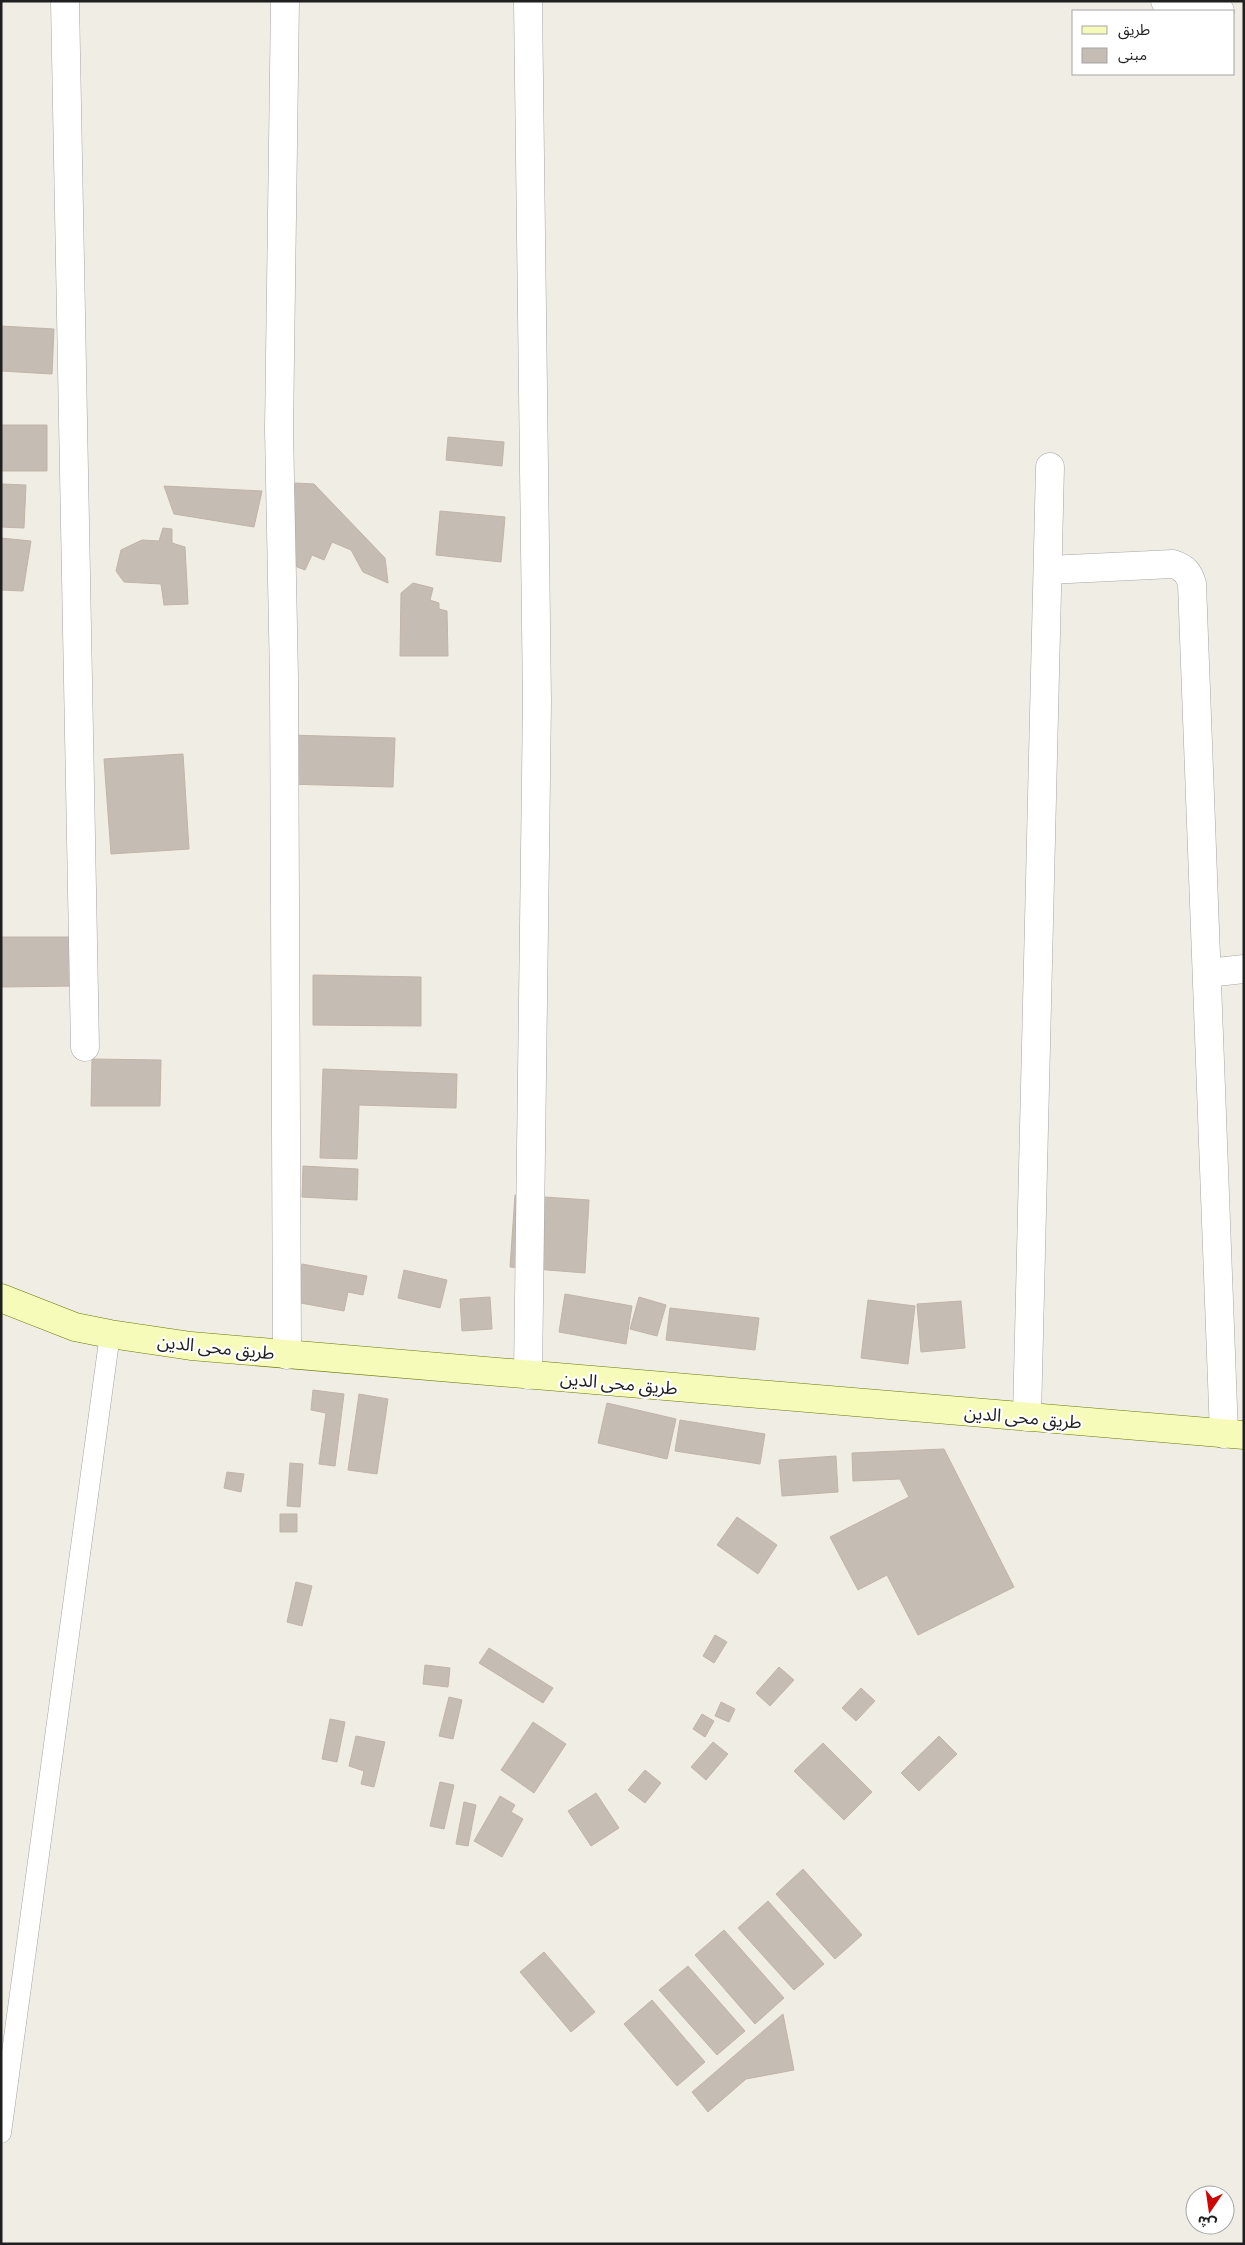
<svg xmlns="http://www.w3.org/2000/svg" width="1245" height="2245" font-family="'Titillium Web','Noto Sans Arabic',sans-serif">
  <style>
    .building { fill: #c5bcb4; stroke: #c2b4a7 }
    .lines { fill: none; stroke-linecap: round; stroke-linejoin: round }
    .lane-casing { stroke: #a6a6a6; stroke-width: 21 }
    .street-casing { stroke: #a6a6a6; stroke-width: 29 }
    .secondary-casing { stroke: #6a7903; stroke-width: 29 }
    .lane { stroke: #fff; stroke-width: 20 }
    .street { stroke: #fff; stroke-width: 28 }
    .secondary { stroke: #f6fbb9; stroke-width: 28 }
    .labels { text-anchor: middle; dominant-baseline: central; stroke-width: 4.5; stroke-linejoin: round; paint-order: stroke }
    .street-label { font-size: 18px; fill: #1f1f1f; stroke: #fff }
  </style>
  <rect width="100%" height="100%" fill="#f0ede5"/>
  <path class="building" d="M1,326L54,329L52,374L1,371Z
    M1,425H47V471H1Z
    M448,437L504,442L502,466L446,460Z
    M295,483L314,484L385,558L388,583L363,572L351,550L332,542L324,560L312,555L305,570L292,565Z
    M1,484L26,485L24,528L1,527Z
    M164,486L262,491L254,527L174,514Z
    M440,511L505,517L501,562L436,555Z
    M163,528L172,529V543L185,547L188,604L164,605L161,584L124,582L116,571L121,550L142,540L159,541Z
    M1,538L31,541L23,591L1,590Z
    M413,583L433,588L430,600L439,603V609L447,611L448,656H400L401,593Z
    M288,735L395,738L393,787L287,784Z
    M183,754L189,849L111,854L104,759Z
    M1,937H76V986L1,987Z
    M313,975L421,977V1026L313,1025Z
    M92,1059L161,1060L160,1106H91Z
    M323,1069L457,1074L456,1108L359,1105L357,1159L320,1158Z
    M303,1166L358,1169L357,1200L302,1197Z
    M515,1195L589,1200L585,1273L510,1267Z
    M302,1264L367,1276L363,1295L348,1292L344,1311L295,1302Z
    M404,1270L447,1280L440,1308L398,1298Z
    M565,1294L632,1306L626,1344L559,1332Z
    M490,1297L492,1329L462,1331L460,1299Z
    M639,1297L666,1305L657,1336L630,1329Z
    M868,1300L915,1306L908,1364L861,1358Z
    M961,1301L965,1348L921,1352L917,1304Z
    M670,1308L759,1318L755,1350L666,1340Z
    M313,1390L344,1394L335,1466L319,1464L326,1413L311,1410Z
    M359,1394L388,1399L377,1474L348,1470Z
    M607,1403L676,1419L667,1459L598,1443Z
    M680,1420L765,1434L760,1464L675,1451Z
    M944,1449L1014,1587L918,1635L887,1575L858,1590L830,1537L909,1497L900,1479L853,1481L852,1453Z
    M836,1456L838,1492L782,1496L779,1460Z
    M290,1463L303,1464L300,1507L287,1506Z
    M227,1472L244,1474L241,1492L224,1488Z
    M280,1514H297V1532H280Z
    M737,1517L777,1545L758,1574L717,1545Z
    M296,1582L312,1586L302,1626L287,1622Z
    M715,1635L727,1642L714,1663L703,1656Z
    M489,1648L553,1688L543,1703L479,1663Z
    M425,1665L450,1668L448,1687L423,1684Z
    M779,1667L794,1680L770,1706L756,1693Z
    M861,1688L875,1701L856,1721L842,1708Z
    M449,1697L462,1700L453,1739L439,1736Z
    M721,1702L735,1709L729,1722L715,1716Z
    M702,1714L714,1721L705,1737L693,1729Z
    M330,1719L345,1722L337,1762L322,1759Z
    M533,1722L566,1744L534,1793L501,1770Z
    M356,1736L385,1742L374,1787L361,1784L364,1771L349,1766Z
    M939,1736L957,1754L919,1791L901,1773Z
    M713,1742L728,1754L706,1780L691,1767Z
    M823,1743L872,1792L844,1820L794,1771Z
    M645,1770L661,1783L645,1803L628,1790Z
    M440,1782L454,1785L444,1829L430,1826Z
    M596,1793L619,1828L591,1846L568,1811Z
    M500,1796L515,1805L511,1812L523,1819L502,1857L474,1841Z
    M464,1802L476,1805L468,1846L456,1844Z
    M803,1869L862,1935L835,1959L776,1894Z
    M768,1901L824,1964L794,1990L738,1928Z
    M724,1930L784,1998L755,2024L695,1955Z
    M544,1952L595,2012L571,2032L520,1972Z
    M688,1966L745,2031L717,2055L659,1990Z
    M652,2000L705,2062L677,2086L624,2024Z
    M783,2014L794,2070L746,2079L708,2112L692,2092Z"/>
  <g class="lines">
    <g class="lane-casing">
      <path id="lane" d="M1,2133L110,1334"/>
    </g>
    <g class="street-casing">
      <path id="street" d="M65,1L85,1047
        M285,1L279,430L284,678L287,1355
        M528,1L537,702L528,1375
        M1165,1L1220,11
        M1048,570L1173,564C1185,568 1189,573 1192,584L1224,1434
        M1208,973L1244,969
        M1027,1417L1050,467"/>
    </g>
    <g class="secondary-casing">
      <path id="secondary" d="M1,1298L75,1327L110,1334L191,1346L1244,1435"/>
    </g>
    <use href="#lane" class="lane"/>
    <use href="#street" class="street"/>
    <use href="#secondary" class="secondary"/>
  </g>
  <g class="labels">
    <g class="street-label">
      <text transform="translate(216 1347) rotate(6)">طريق محى الدين</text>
      <text transform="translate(619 1383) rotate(5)">طريق محى الدين</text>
      <text transform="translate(1023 1417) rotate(5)">طريق محى الدين</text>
    </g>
  </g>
  <rect width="1245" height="2245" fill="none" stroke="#1f1f1f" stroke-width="5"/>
  <rect x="1072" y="10" width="162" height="65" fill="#ffffff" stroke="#a5a5a5"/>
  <rect x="1082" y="26" width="25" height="8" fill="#f6fbb9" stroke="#a5a5a5"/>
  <text x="1118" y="35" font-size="15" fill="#1f1f1f">طريق</text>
  <rect x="1082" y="48" width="25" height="15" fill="#c5bcb4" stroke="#a5a5a5"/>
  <text x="1118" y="60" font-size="15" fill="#1f1f1f">مبنى</text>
  <g transform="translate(1210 2210) rotate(193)"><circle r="24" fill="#ffffff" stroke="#a5a5a5"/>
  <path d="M0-4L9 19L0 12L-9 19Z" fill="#ce0400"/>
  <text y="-8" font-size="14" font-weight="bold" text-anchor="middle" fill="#1f1f1f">ش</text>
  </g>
</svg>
